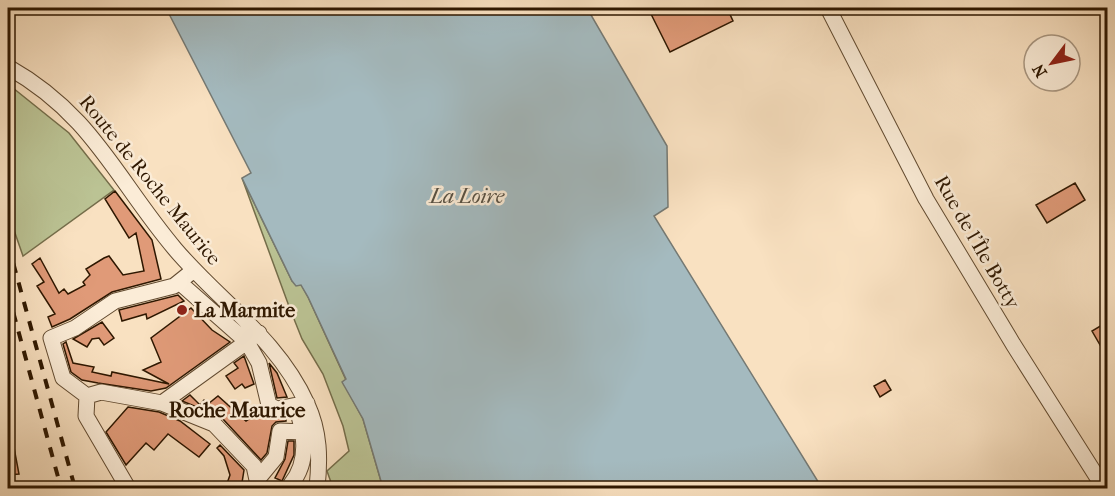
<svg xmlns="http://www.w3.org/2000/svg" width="1115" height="496" font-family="'IM FELL French Canon',serif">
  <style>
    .green { fill: #bbc394; stroke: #746d4a; stroke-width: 1.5 }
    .water { fill: #a4babf; stroke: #757973; stroke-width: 1.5 }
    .building { fill: #e09a78; stroke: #2e1700; stroke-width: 1.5 }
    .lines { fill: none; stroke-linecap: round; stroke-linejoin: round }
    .minor-casing { stroke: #614a30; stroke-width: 17 }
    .minor { stroke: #fbecd7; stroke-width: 15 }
    .rail { stroke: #2e1700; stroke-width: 4; stroke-dasharray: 10 10; stroke-linecap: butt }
    .poi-dot { fill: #8f2418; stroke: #fbecd7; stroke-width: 2 }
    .labels { text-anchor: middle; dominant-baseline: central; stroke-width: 5; stroke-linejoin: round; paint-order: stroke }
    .street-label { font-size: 20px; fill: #2e1700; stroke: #fbecd7 }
    .poi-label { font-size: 20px; font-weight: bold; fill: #2e1700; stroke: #fbecd7; text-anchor: start }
    .water-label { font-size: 21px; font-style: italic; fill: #575043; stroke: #fbecd7 }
    .neighbourhood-label { font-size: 21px; font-weight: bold; fill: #2e1700; stroke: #fbecd7 }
  </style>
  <rect width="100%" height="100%" fill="#f9e1c1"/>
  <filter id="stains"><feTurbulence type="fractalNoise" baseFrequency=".00333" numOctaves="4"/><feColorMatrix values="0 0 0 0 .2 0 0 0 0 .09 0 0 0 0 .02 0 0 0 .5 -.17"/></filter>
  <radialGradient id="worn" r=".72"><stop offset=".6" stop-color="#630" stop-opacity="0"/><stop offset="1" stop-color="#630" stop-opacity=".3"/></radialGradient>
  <path class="green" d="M8,84L69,133L114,190L23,256L8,213Z
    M242,178L292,281L301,284L308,297L346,380L343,382L363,419L383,488H333L327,471L349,451L343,426L323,374L302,339L290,309Z"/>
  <path class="water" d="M166,8H587L667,146L668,207L654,216L822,488H383L363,419L342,382L346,379L308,297L301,285L296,286L292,281L242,178L251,173Z"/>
  <path class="building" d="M648,8H727L733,21L670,52Z
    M1075,183L1085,200L1047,223L1036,205Z
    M115,191L152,240L161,279L112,292L70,319L52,327L48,317L55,314L37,286L44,282L32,264L40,258L59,293L64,289L68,294L85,285L83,282L90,275L86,269L104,258L109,256L123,275L144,271L136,233L129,238L105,199Z
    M178,295L184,301L147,319L146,314L122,321L119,310Z
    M191,308L212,330L230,342L166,388L151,391L98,383L82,380L71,372L63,344L66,342L73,363L94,367L92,372L111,376L112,372L169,384L143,370L161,362L151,338Z
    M102,322L114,338L104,345L99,338L92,339L87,347L73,339Z
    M1107,322V357L1092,331Z
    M244,356L254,384L245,388L242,384L235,389L226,376L238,368L234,363Z
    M269,363L277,373L287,397L277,398Z
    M885,380L891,390L880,397L874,386Z
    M190,395L200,405L204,400L208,404L218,396L246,421L261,411L273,418L286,417V421L276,422L272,426L267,453L261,460L221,417L182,401Z
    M128,407L159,412L180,421L210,444L199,457L168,434L154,450L146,443L126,465L106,432Z
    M12,437L19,474L8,475V438Z
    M288,441H294V455L282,481L275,478L285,459Z
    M220,445L244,470L241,489H225L230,475L224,456L217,448Z"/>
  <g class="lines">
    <g class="minor-casing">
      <path id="minor" d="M828,8L926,199L1013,344L1104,488
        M8,67C93,115 116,179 175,249C220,302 278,339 307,404C320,432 320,459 317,488
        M179,282L247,342L259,363L269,405L277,409L307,403
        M87,396L63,378L51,338L75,328L115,301L174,286L194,270
        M162,403L214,424L254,466L257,480
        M257,480L276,457L280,431L304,432
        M291,484C310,461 305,432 296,407
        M128,488L86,416L87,396L101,392L162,403L259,333"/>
    </g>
    <use href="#minor" class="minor"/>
    <path class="rail" d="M8,244L75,488
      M8,293L61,488"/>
  </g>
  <circle class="poi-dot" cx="182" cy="310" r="6"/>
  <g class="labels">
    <g class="street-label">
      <text transform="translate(150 180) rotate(51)">Route de Roche Maurice</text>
      <text transform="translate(977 242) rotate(60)">Rue de l'Île Botty</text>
    </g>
    <g class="poi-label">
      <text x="194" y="310">La Marmite</text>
    </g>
    <g class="water-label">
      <text x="467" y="196">La Loire</text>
    </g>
    <g class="neighbourhood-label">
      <text x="237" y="410">Roche Maurice</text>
    </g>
  </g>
  <rect width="1115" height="496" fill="none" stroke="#f9e1c1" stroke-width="30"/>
  <rect x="9" y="9" width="1097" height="478" fill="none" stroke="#2e1700" stroke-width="3"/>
  <rect x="15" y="15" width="1085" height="466" fill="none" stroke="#2e1700" stroke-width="1.5"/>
  <g transform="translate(1052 63) rotate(238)"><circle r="28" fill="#fbecd7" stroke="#a99781" stroke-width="1.5"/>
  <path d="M0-4.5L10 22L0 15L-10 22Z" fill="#8f2418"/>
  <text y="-9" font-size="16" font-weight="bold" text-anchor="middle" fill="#2e1700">N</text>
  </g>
  <rect width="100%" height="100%" filter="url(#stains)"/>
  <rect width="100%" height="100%" fill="url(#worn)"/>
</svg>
